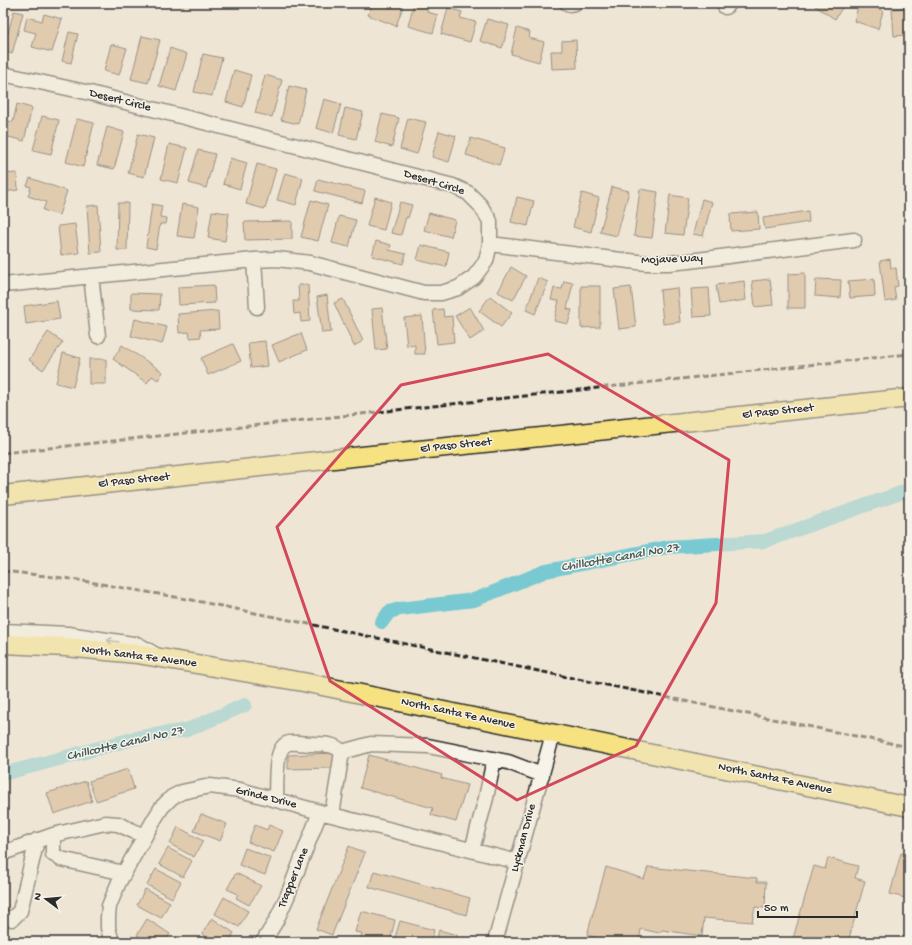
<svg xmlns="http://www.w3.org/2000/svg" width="912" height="945" font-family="'Gochi Hand',sans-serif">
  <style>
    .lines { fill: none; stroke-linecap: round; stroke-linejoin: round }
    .canal { stroke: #78c9d1; stroke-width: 14 }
    .building { fill: #d1ac83; stroke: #2b2b2b }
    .minor-casing { stroke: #2b2b2b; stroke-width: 17 }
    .major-casing { stroke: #2b2b2b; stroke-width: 21 }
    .minor { stroke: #f7f3e8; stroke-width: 14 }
    .major { stroke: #f6e281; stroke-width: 18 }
    .rail { stroke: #2b2b2b; stroke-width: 3; stroke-dasharray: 6 3; stroke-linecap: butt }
    .oneway { stroke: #918f8a }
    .marked { fill: none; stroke: #d1495b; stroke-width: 3; stroke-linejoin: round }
    .labels { text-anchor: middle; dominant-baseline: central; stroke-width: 3; stroke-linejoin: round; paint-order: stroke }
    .street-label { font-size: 12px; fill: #2b2b2b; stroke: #f7f3e8 }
    .water-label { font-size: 13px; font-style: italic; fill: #425a5d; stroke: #f7f3e8 }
  </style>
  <rect width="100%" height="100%" fill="#efe5d4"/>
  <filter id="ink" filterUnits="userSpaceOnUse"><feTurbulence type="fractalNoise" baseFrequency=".025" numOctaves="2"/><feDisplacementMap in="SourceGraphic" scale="8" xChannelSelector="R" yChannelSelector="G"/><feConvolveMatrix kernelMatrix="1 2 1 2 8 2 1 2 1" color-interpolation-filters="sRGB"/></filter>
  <g filter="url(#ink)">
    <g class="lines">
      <path class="canal" d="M382,622L389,612L400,609L474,600L546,571L668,547L765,541L909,490
        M3,774L140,737L187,730L245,705"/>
    </g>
    <path class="building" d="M373,3H392L403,7L396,26L368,15Z
      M414,3H429L427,12L438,15L433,33L408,26Z
      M817,3H845L835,19L815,6Z
      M859,3H877L876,8L883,11L878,29L854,21Z
      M448,8L462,12L460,18L476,22L470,42L441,34Z
      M906,8L907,11H909V35L894,36L892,9Z
      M14,11L23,13L12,54L3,51Z
      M44,14L62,19L52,52L32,47L36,33L24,30L27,17L42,21Z
      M487,19L509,25L502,48L480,41Z
      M517,28L530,32L529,38L544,42L539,62L511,54Z
      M69,32L78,34L71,63L62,61Z
      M142,36L160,40L148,83L131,79Z
      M576,40L577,68L552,69L551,51H562V41Z
      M111,44L127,48L119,75L104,71Z
      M170,48L187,54L176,91L159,86Z
      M203,54L222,58L212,96L194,92Z
      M234,70L251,75L243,107L226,102Z
      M265,75L282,80L272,117L255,113Z
      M289,86L306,90L298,124L281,120Z
      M324,99L341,104L333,133L316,128Z
      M17,104L32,108L24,141L5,136L8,121L13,122Z
      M345,108L363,112L356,139L339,135Z
      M382,114L399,118L392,147L375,142Z
      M42,116L59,120L51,154L33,150Z
      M408,118L426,122L417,154L400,149Z
      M77,119L94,123L83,167L66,162Z
      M107,127L124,132L114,169L97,165Z
      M439,131L456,136L449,162L432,157Z
      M138,134L154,138L144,177L128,173Z
      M471,138L505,148L499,165L466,155Z
      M169,144L187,148L178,183L161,179Z
      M198,150L215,154L206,188L189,183Z
      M230,158L247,163L240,189L223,184Z
      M257,164L276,169L265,209L246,204Z
      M17,173L18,190L3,192V174Z
      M285,173L303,178L296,205L277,200Z
      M30,178L67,191L59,215L43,210L46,202L28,196L31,187L27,186Z
      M318,179L365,191L362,203L315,191Z
      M612,187L629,191L617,236L600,232Z
      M640,189L658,192L652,238L634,236Z
      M582,193L599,198L591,232L573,227Z
      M670,195L688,198L683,235L665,233Z
      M375,197L391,202L384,230L367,226Z
      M517,197L534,201L528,226L511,222Z
      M702,199L712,202L703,236L693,234Z
      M311,200L328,205L318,241L301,237Z
      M400,202L412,205L408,218L406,217L401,235L391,233Z
      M118,203H128L127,250H117Z
      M152,204L162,206L160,217L167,218L166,224H160L156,249L146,247Z
      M182,204L199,207L194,238L177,236Z
      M98,205L101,252L90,253L87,206Z
      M212,211L229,213L225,241L208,238Z
      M808,211L809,222L765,229L763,218Z
      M758,212L759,229L731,231L730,214Z
      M429,213L455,220L451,237L424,230Z
      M339,216L356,220L349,247L332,243Z
      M292,221V239L245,240L244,222Z
      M75,224L79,253L61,255L58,226Z
      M905,240H909V278H906Z
      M376,241L391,245L389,250L406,254L403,264L372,256Z
      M421,245L449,252L446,267L417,260Z
      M890,259L891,268H896L898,286L894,287L896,300L885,302L880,261Z
      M511,267L526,276L513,300L498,292Z
      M805,273V308H788V274Z
      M538,278L548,282L535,314L526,310Z
      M770,279L773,305L755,307L752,281Z
      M816,279L841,280L840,298L815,296Z
      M874,279L875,296L850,298L848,281Z
      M564,281L573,283L567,309L572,310L568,324L554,321L559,301L551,300L554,288L562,289Z
      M744,281L746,300L719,304L716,285Z
      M214,285L215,303L179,305L178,287Z
      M298,285H308L310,321L301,322L300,313L294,314L293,301H299Z
      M581,286H600V327L581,328Z
      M631,287L636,327L619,329L614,289Z
      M677,288L680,322L663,324L660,290Z
      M709,288L711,316L693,317L691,289Z
      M131,293L160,294L159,310L131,309Z
      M327,295L331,332L322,333L317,297Z
      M490,296L512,313L501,327L479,311Z
      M343,299L363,341L354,346L334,303Z
      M57,301L60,319L26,324L24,306Z
      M470,307L484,331L470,340L455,316Z
      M382,308L387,349L376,350L372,309Z
      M443,309L444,317L452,316L454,342L437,344L433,310Z
      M218,311L219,329L200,330L201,337L190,338L189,332L179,333L178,314Z
      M422,316L425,354H415V345L407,346L404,318Z
      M135,319L167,327L162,344L131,336Z
      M48,332L63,342L43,370L29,360Z
      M301,333L307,350L279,362L272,345Z
      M265,341L268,366L251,368L248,343Z
      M233,344L241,361L208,375L201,358Z
      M122,345L163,372L158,380L152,376L147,383L113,359Z
      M63,353L80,358L73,387L56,383Z
      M89,359H106V384H89Z
      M334,753L335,768L288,769V755Z
      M369,755L442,775L441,778L467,785L456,822L431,815L433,808L360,788Z
      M128,769L134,789L96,801L89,781Z
      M86,781L92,801L54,814L47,793Z
      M201,814L227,824L220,841L194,831Z
      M255,825L267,830L269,825L283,831L274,852L248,842Z
      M178,827L203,841L194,857L170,844Z
      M349,846L365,853L332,935L316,929Z
      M168,848L192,861L183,877L159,864Z
      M245,848L271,858L265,875L239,865Z
      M901,853L909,855V899L890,894Z
      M828,858L858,866L855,878L865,881L848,942H792L814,866L825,869Z
      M606,867L644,879L648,867L757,878V882H766L765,908L755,907L752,922L704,918L702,936L662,930L659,933L641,929L639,942H612L587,935Z
      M156,869L181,882L172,898L147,885Z
      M374,871L470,898L466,915L369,887Z
      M236,873L261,886L249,905L236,898L238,894L227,889Z
      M145,889L170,902L161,918L137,905Z
      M224,897L248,911L239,927L215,914Z
      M361,911L395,920L390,941L382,939L381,942H367L360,940L362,933L355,932Z
      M212,918L234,933L229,942H214L202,934Z
      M147,919L170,934L165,942H148L137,935Z
      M400,921L434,930L431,942L394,941Z
      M439,930L457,935L455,942H436Z
      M298,936L307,942H294Z
      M199,937L206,942H196Z"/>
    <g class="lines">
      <g class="minor-casing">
        <path id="minor" d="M567,3L570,4L575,3
          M725,7L730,3
          M3,74L90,93L453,186L468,193L480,205L490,221V244L486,261L474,277L458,288L441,293H424L310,263L277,259L254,260L3,285
          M490,244L646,263H669L689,261L854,240
          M254,260L257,307
          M91,276L98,336
          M3,631L68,634L139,645L156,655
          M342,752L371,744L428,746L508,762L542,775
          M276,800C277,788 273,746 289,743C294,742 307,744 313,744C325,745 333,743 342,752L332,815
          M53,835V854L61,859L124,873
          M472,850L486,798L494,759
          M3,853L53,835L105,823L118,824L144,836
          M3,917L12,919L20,911L37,840
          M112,942L108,928V917L109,906L119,882L155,818L162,807L172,797L182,792L210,786L240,790L320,812L518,862
          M263,942L276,921L287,897L320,812
          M495,942L553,734"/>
      </g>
      <g class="major-casing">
        <path id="major" d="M3,495L362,456L909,398
          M3,644L66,647L137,654L303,682L909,807"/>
      </g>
      <use href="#minor" class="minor"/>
      <use href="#major" class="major"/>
      <path class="rail" d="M3,453L909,354
        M3,571L72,579L187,599L909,747"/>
    </g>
    <defs><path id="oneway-shaft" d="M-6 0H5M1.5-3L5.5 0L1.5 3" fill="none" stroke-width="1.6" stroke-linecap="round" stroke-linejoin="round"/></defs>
    <use class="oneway" href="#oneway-shaft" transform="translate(113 641) rotate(-171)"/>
  </g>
  <path d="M0 0H912V945H0ZM548,354L729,460L716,603L636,746L517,800L330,681L277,527L401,385Z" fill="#efe5d4" fill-opacity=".55" fill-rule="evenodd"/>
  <path class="marked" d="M548,354L729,460L716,603L636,746L517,800L330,681L277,527L401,385Z"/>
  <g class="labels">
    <g class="street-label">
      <text transform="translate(120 101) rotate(14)">Desert Circle</text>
      <text transform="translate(434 183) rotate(17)">Desert Circle</text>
      <text transform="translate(672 260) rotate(-2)">Mojave Way</text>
      <text transform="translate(778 412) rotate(-6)">El Paso Street</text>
      <text transform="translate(456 446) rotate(-6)">El Paso Street</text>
      <text transform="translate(134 481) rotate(-6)">El Paso Street</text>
      <text transform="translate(139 657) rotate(7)">North Santa Fe Avenue</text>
      <text transform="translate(458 714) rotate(12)">North Santa Fe Avenue</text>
      <text transform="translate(775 779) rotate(12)">North Santa Fe Avenue</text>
      <text transform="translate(266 798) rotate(14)">Grinde Drive</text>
      <text transform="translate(524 838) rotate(-75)">Lyckman Drive</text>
      <text transform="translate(294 878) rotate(-68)">Trapper Lane</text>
    </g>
    <g class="water-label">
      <text transform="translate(620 558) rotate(-10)">Chillcotte Canal No 27</text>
      <text transform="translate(125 744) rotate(-13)">Chillcotte Canal No 27</text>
    </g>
  </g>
  <rect width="912" height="945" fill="none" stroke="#f7f3e8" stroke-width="16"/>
  <rect x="8" y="8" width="896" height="929" fill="none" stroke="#2b2b2b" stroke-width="1.5" filter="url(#ink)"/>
  <g transform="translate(46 899) rotate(286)" stroke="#f7f3e8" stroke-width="3" paint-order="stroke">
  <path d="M0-3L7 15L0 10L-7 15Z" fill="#2b2b2b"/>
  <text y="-6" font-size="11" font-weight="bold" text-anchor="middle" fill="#2b2b2b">N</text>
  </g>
  <path d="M758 911v6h99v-6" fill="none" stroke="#2b2b2b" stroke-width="2"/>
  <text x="764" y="911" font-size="12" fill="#2b2b2b" stroke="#f7f3e8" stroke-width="3" paint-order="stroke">50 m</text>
</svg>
